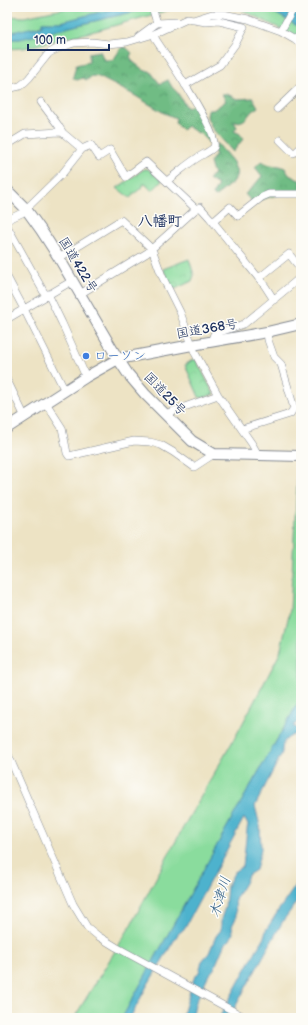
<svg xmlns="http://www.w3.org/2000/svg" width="308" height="1025" font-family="'Balsamiq Sans','Klee One',sans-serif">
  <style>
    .green { fill: #8adc9d; stroke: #52867e }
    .forest { fill: url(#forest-crowns); stroke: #457671 }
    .park { fill: url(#park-crowns); stroke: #52867e }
    .water { fill: #4eb2cd; stroke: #347096 }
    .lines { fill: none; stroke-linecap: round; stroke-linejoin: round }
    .minor-casing { stroke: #848991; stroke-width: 8 }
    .highway-casing { stroke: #848991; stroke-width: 12 }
    .minor { stroke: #fff; stroke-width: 7 }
    .highway { stroke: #fff; stroke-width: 10 }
    .shop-dot { fill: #3f7fe0; stroke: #fdfcf7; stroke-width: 1.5 }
    .labels { text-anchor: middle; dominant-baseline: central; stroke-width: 3; stroke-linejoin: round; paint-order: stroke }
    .street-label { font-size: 13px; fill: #1b2f5e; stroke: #fdfcf7 }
    .shop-label { font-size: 13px; fill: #366cbe; stroke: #fdfcf7; text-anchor: start }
    .water-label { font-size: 14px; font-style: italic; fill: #2d5d85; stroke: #fdfcf7 }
    .quarter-label { font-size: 15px; font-weight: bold; fill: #1b2f5e; stroke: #fdfcf7 }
  </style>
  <defs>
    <pattern id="forest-crowns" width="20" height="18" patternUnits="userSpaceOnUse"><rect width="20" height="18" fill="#6fbc84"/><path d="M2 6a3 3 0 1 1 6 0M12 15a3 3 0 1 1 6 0" fill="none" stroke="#5a996f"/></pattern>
    <pattern id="park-crowns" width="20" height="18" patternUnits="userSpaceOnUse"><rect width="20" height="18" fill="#8adc9d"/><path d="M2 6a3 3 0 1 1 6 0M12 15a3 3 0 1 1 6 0" fill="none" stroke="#76bd8a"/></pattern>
  </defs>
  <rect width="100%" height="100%" fill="#fdfcf7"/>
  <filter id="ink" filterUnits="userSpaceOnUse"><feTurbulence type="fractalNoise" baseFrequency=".025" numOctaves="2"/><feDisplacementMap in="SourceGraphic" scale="8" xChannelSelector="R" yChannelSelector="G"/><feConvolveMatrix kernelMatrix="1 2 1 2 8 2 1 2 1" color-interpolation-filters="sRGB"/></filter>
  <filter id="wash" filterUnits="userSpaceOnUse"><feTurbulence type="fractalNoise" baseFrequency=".012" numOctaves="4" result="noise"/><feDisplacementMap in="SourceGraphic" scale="16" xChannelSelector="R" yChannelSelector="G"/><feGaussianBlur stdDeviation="0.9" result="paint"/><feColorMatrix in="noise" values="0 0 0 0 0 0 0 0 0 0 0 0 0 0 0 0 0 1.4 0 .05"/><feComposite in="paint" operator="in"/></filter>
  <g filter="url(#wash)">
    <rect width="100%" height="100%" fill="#ede3c4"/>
    <path class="green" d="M73,7H114L112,9L61,22H42V25C35,27 29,28 23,30C17,31 13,34 7,33V16L24,17Z
      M153,7H181L176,8L99,30L24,48L7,49V39H20Z
      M230,7H255L275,13L301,28V41L287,32L236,7Z
      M301,428V698L232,818L122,1018H74L128,930L184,826L238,732L280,653L290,610L298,464L295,441Z"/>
    <path class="forest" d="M122,47L127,48L132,53L130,56L132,61L145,71H150L160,84L168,80L172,87L177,92L187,108L194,104L202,119L212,141L209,143L201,134L196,132L187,126L182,130L175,123L176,118L164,113L134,95L99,77L92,76L87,80L83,78L77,80L74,79L73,77L76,65L89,62V53L100,51L104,60H113Z
      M222,94H227L237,99L253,98L258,107C256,108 254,110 252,111C246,118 246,122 234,122L237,127L234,131L240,134L243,139L233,152L212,128L207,117L208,110H213L226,101Z
      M217,143L233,162L237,173L234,181L215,197L213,194L218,185L209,179L214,173L212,170L210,162L216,155L214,151Z
      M261,161L270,165L280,166L285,168L289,175L301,181V191L288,192L252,202L245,194L252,188L262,176L255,167Z"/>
    <path class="park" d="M144,169H148L162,181L152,191L145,184L130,198L117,188Z
      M189,259L194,275L192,281L173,290L163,269Z
      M194,359L196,360L214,394L203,398L199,397L185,365Z"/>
    <path class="water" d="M114,7H153L20,39H7V33C12,33 16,31 21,30C28,28 35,28 42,26V22H61L112,9Z
      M255,7H299L301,8V28L275,13Z
      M301,698V719L293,726L297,728L299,727H301V736L295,734C285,739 282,741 282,753L255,806L260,826L261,849L256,870L248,875L245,883L235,899L236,918L232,926L233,933L230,940L225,943L214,969L208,976L195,1004L192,1018H180L184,1011L194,978L199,972L202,961L209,953L216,936L221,930V919L225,907L227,886L235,871L243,866L247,829L248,825L244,818L184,929L178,934L147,986L130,1018H122L232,818Z
      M301,878V896L283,921L229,1018H219L257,949L263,940L266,930L280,908Z"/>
  </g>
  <g filter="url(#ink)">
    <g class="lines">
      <g class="minor-casing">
        <path id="minor" d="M152,7L157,23
          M281,31L294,7
          M154,34L156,40C166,55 220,134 214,147C212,150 207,152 204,154C190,161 179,172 167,181
          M138,37L157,23L177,22
          M185,85L220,65L236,43L244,27L219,21L206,22L194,20
          M7,89L20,86L25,82L29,78L49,53L59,48L74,43L92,42L109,44L127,42L154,34L187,19L193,20L212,14H223L248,19L281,31L295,39L301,44
          M41,102L58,125L63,133
          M277,109L301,86
          M280,140L293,153L296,152L301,147
          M7,145L25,134L60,132L63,133L82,149
          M7,220L22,213L26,209L62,174L82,149L91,145L99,157L110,150L126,177L146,162L196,209L200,207L210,218L265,286L274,300
          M213,222L230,207L238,216L262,197L269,194H301
          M7,226L46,296
          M59,258L121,220L152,249L162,276L180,312L195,353L218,395L252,444L258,455
          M7,277L24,309L65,391
          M259,278L289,254L301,269
          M48,294L62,323L86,377
          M80,294L147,253L196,209
          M7,319L72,281
          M211,342L214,334L244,324L296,281L301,279
          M7,380L25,417
          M46,403L62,428L67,453L69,456L134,441L150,442L161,445L173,452L194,467L214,454
          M165,414L218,395
          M242,429L290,414L294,408L281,364L274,357L268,340L267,332
          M7,752L73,904L87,927L98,936L116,947L246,1018"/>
      </g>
      <g class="highway-casing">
        <path id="highway" d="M7,190L26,209L41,230L59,258L118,359L128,374L145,394L192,441L202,447L214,454L301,456
          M7,428L86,377L118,359L192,345L267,332L301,324"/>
      </g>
      <use href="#minor" class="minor"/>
      <use href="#highway" class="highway"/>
    </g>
  </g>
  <circle class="shop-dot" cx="86" cy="356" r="4"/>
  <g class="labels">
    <g class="street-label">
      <text transform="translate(78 265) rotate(59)">国道422号</text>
      <text transform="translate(207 329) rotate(-10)">国道368号</text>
      <text transform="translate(165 394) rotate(46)">国道25号</text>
    </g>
    <g class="shop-label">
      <text x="94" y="356">ローソン</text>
    </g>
    <g class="water-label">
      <text transform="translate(220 897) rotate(-73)">木津川</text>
    </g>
    <g class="quarter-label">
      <text x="160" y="221">八幡町</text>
    </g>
  </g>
  <rect width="308" height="1025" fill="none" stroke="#fdfcf7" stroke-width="24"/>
  <path d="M28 44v6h81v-6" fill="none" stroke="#1b2f5e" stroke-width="2"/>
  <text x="34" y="44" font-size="12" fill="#1b2f5e" stroke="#fdfcf7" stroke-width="3" paint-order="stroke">100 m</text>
</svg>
